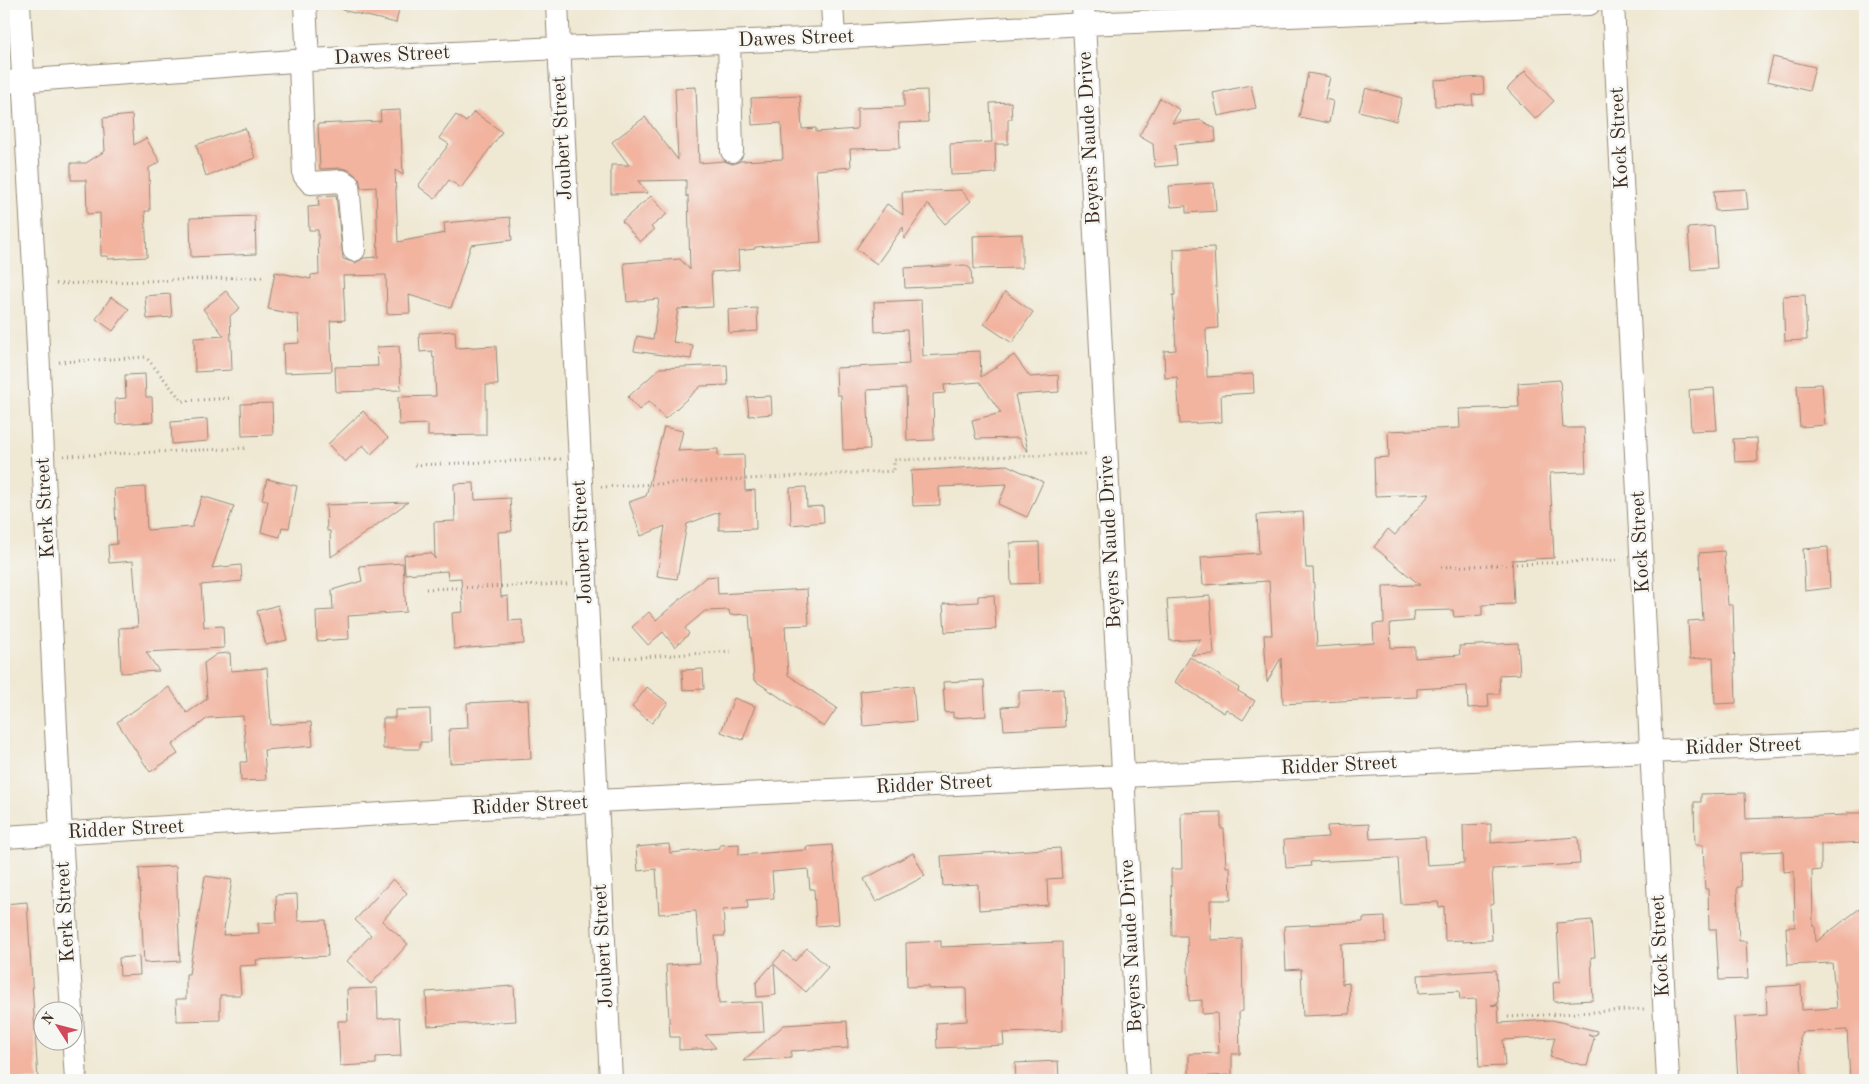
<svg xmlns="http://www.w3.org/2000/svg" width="1869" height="1084" font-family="'Old Standard TT',serif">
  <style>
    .building { fill: #f2b39f }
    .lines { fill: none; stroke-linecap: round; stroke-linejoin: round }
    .minor-casing { stroke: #958978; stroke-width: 24 }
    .path { stroke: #958978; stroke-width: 3; stroke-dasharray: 1 4; stroke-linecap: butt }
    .minor { stroke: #fff; stroke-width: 22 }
    .labels { text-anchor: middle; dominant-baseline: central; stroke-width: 5; stroke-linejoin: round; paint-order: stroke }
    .street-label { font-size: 20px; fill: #3b2a1e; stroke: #f6f6f2 }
  </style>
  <rect width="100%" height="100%" fill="#f6f6f2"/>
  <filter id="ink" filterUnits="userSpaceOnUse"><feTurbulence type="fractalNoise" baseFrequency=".02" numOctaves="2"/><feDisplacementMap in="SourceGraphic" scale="10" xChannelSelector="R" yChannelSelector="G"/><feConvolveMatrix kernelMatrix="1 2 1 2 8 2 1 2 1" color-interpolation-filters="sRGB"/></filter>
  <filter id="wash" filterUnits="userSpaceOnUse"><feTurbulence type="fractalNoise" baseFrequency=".0096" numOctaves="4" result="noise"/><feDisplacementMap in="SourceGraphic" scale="20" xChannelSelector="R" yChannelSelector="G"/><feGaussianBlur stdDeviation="1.12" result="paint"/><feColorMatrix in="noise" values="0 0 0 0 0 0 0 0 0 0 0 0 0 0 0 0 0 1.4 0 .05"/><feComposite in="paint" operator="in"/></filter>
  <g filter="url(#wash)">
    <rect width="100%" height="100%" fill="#efe8d3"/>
    <g id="blocks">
      <path class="building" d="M343,4H400L396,23L342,10Z
        M1773,57L1815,67L1809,91L1767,81Z
        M1525,71L1554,101L1535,119L1507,89Z
        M1308,73L1330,77L1325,99L1333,101L1329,123L1299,117Z
        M1483,77L1484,94L1472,95L1473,105L1435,106L1434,80Z
        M1251,85L1256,108L1218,116L1213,93Z
        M696,87L699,163L724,161L733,164L740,161L783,159L781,123L752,125L751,98L800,96L802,129L816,128V132L857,129V108L904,107V91L927,90L928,122L899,123L900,148L850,149L851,167L816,170L821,242L755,247V249L738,251L739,270L711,272L713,307L678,309L673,342L693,345L691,359L634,351L637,336L653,339L659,299L627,302L624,263L680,259L690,270L688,195L686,197V180L638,181L648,193L611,194V165H629L612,142L645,117L678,160L675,88Z
        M1366,88L1402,98L1396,121L1359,111Z
        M1160,98L1180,110L1172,123L1200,120L1215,128L1216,141L1175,145L1177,165L1155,167L1153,144L1139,136Z
        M1011,102L1012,119H1008V144H995L996,173L951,175L950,144L992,142L990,103Z
        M400,110L403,175L395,170L398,242L445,233L444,223L510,217L512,240L471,245L451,308L409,295L410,313L387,314L386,275L343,276L345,320L330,321L332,371L284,373L283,344L299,343L298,315L268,309L275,272L311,279V275L319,274L318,230H309L308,207L319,206L318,196L336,195L343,259L355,263L364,258L378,257L376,187L361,188L359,178L349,170L341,168L320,169L318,124L381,121L380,111Z
        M474,112L502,132L461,188L449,180L435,199L418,186L449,144L439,138L456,115L466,122Z
        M132,115L134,145L146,138L160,162L149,168L150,211H145L147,257L108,259V256H101L100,213L87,214L86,180H71V163H86L105,151L103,118Z
        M245,128L255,158L206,176L196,145Z
        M1214,183L1216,211L1186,213V206L1171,207L1169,186Z
        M1746,189L1748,209L1715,211L1714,191Z
        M961,190L971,201L945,224L928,204L904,239L903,227L877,264L856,249L887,204L903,215L902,192Z
        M651,196L667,214L651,227L654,230L640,242L622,221Z
        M255,216L256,254L191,257L190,218Z
        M1714,226L1717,268L1691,270L1688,228Z
        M1022,234V268L974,269L973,236Z
        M1214,247L1218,328L1206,329L1207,377L1253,374L1254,393L1221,395L1222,422L1180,424L1177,377L1165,378L1164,351L1176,350L1173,295H1175L1174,249Z
        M965,265L971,269L972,285L905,288L904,268Z
        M226,291L240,308L230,316L232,370L195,372L194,338L224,336L203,309Z
        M1005,292L1033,312L1012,343L984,324Z
        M170,294L172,317L147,319L145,296Z
        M1805,295L1807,340L1785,341L1783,296Z
        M111,297L129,309L113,331L96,319Z
        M921,300L923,356L958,354V352L980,351L981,377L1014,355L1030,377L1058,375L1059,392L1015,395L1028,451H1027L1018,438L976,439L972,420L1001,413L980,382L944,385L945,393L933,394L934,440L907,441L906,388L867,390L870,449L843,450L841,395H837L836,368L909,364L907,330L875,332L874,302Z
        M757,308L758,331L729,333L728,310Z
        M455,331L456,348L496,346L498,385H486V435L428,436V424L399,425L398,397L436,396L434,357L433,358L432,351L420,352L419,333Z
        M399,346L401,390L336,392L335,367L378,366L377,347Z
        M727,365L728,385L701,386L665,419L649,401L639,410L628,397L660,368Z
        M145,374L146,397H152L153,422L116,424L115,399L126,398L125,375Z
        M1560,380L1563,428H1584L1586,472L1550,473L1554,558L1512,560L1514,604L1482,605V615L1454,617L1453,610L1413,611L1414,621L1390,623L1391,648L1415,647V658L1460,655L1459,646L1518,643L1520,674L1499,675L1500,694H1488L1489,707L1468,708L1467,686L1417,689V697L1283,704L1281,658L1267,682L1264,635H1272L1269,581L1203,585L1201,557L1259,553L1257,515L1303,512L1306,568H1313L1317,647L1374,643L1373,624L1384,623L1383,586L1420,585L1374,547L1388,529L1395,535L1430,494L1375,496L1374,458L1389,457L1388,431L1460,428L1459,409L1519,407L1518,383Z
        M1822,384L1825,425L1800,427L1797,385Z
        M1714,388L1717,430L1691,431L1689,390Z
        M771,396L772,414L749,416L747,397Z
        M272,403L273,435L242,436L241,404Z
        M363,411L388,438L371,454L363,445L345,462L328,444Z
        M207,419L208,441L172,444L171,422Z
        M664,427L683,431L678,451L718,449V456L744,455L745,491L755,490L756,529L719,530V512L687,524L677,579L657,576L665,526L641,536L629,502L646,496Z
        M1757,438L1758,461L1735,462L1733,439Z
        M1007,465L1043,482L1027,517L998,504L1007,484L939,487L940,505L913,506L911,471Z
        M267,479L297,486L289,528L282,527L280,537L261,532L268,501L262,500Z
        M474,483L475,500L510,498L512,531L498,532L501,597L508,596L509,621L522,620L524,644L454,649L452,613L463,612L461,578L448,579L447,571L405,574L404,555L431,553L435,559L434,522L455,521L454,484Z
        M145,487L147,530L192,527L202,496L234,506L212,568L241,565L242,581L201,585L204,627L223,626L224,648L146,652L159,671L121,673L119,628L138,627L133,561L109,563L108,545L117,544L114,489Z
        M806,487L807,507L823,506L824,522L791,525L790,488Z
        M408,502L371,529L331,557L330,531H327L326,505Z
        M1039,542L1040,583L1011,584L1010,543Z
        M1828,547L1830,588L1805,591L1803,549Z
        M1724,551L1728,605H1733L1736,703L1715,704L1713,657L1690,659L1688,621L1703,620L1699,553Z
        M403,563L406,612L348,616L349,639L317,641L316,611L333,610L332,590L362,581L359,566Z
        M717,576L718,594L807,589L809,625L785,626L788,675L837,708L824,727L754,680L749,614L730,615L729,610L705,611L685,628L689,634L675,647L663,632L648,645L632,627L649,612L656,620L706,577Z
        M994,595L996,629L945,632L943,604L978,602V596Z
        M1210,596L1214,654L1191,655L1201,639L1170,641L1167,599Z
        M278,605L287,640L266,645L257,611Z
        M230,653L231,671L267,668L271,725L311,722L313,746L264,750L266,780L241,781L240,762H247L243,716L208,718L172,745L178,754L150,772L117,722L169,687L187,713L207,699L204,663L217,654Z
        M1190,657L1239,688L1238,691L1255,701L1243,720L1226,709L1224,713L1175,682Z
        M703,669L704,689L683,690L682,670Z
        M984,680L986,716L953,718V712L945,713L943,682Z
        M913,686L916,721L863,726L860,691Z
        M647,687L668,703L652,723L632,707Z
        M1063,689L1065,727L1004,730L1002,707L1019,706V691Z
        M734,698L755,706L743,740L721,732Z
        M528,700L531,759L450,763L449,729L468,728L467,703Z
        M430,709L431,742H420V749H383V718H395V710Z
        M1745,793L1746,819L1847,815V813H1865V842L1821,844V870L1812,871L1813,926H1815L1816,942L1859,909L1865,917V1000H1862L1865,1040V1080H1850L1847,1030L1801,1032L1802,1035H1800L1802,1080H1738L1734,1017L1767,1015L1766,987L1801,985L1802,1010L1837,1008L1832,963L1787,965L1788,964L1786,927H1795L1794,871L1784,872L1783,851L1740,853L1741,887H1737L1739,941H1746L1748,979L1719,980L1716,929H1709L1708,889H1705L1703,845H1695L1694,802H1701V794Z
        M1221,812V829H1224L1226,867H1230L1231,900H1210L1211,940L1242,939L1243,1011L1239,1012L1240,1054H1232V1075L1189,1077V1054L1219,1053L1217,1013L1202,1014V1000L1189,1001L1187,936H1172L1171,869H1182L1181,813Z
        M1369,824L1370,839L1425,836L1427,865L1464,863L1463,825L1491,824V843L1578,837L1580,864L1492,869L1494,904L1490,905L1492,940L1463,942V940L1445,941L1444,906L1439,907L1438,902L1401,904L1398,858L1310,862L1311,866L1286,868L1284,840L1328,837L1327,826Z
        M669,844L670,853L720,848V845L739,844V855L807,850L806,847L832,845L839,924L816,926L814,889H810L808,869L772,872L774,898L747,900L748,908L723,910L725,936H715L719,1004L762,1002L764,1032L705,1035L716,1048L679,1050V1037H670L666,965L700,963L696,911L659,914L656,869L638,871L636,847Z
        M1060,848L1062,878L1047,879L1048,905L979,910L978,884L943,886L941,856Z
        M913,853L925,876L876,902L864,879Z
        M176,866L180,961L144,963L139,868Z
        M205,876L232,880L223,935L259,933L258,923L277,922L276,895L297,894L298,921L326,920L328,956L256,960L257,965L239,966L241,995H220V1020L177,1021L176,999H186V974H189Z
        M393,879L407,893L382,921L408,944L371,984L347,961L371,935L355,920Z
        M27,902L38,1080H4V904Z
        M1385,917L1386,942L1341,944L1342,984L1349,983L1350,1014L1303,1016L1301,969L1286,970L1284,926L1363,922V918Z
        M1592,920L1595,957H1591L1593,1000L1554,1002L1553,983L1560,982L1557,923Z
        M941,941V947L1062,942L1063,1031L1003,1033L1004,1045L937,1048L936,1023L967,1021L966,988L928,989V986L907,987L906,943Z
        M807,948L828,967L806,992L774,964L776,995L757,997L756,983L784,951L795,961Z
        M139,956L140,975L120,976L119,958Z
        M1496,970L1498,1004L1491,1005L1498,1006L1499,1023L1552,1020L1597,1031L1596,1035H1588L1594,1038L1587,1066L1550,1057L1555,1037L1503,1040L1505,1066L1479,1067L1476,999L1460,1000L1459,991L1419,993L1418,975Z
        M514,986L516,1021L428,1026L426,992Z
        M377,988L378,1019L399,1017L401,1056L376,1057V1064L340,1066L338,1021H348L347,989Z
        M847,1021L848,1048L791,1051V1058L743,1061L784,1025Z
        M1058,1061L1059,1080H1016L1015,1063Z"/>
    </g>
  </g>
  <g filter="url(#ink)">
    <use href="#blocks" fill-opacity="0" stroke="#958978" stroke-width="1"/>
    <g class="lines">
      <g class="minor-casing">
        <path id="minor" d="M19,4L35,285L61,834L72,1012
          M305,4L308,60
          M557,4L611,1080
          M832,4L834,38
          M1083,4L1139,1080
          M1613,4L1668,1080
          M729,42L732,151
          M300,61L304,175L311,183L342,181L348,185L354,250
          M4,82L308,60L559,48L834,38L1084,24L1589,4
          M4,837L596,801L1123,776L1865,742
          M72,1018L76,1080"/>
      </g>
      <path class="path" d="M56,284L262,277
        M59,362L146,357L182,401L233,398
        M64,456L247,448
        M415,465L561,459
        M601,487L894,471V460L1086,454
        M1441,567L1621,560
        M426,589L567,584
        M610,659L734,651
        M1508,1017L1644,1009"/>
      <use href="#minor" class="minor"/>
    </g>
  </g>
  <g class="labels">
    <g class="street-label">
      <text transform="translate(796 39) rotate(-2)">Dawes Street</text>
      <text transform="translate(392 56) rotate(-3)">Dawes Street</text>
      <text transform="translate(563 138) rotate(-93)">Joubert Street</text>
      <text transform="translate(1090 138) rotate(-93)">Beyers Naude Drive</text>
      <text transform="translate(1620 138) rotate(-93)">Kock Street</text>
      <text transform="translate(46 508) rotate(-93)">Kerk Street</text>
      <text transform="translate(583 542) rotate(-93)">Joubert Street</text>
      <text transform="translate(1111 542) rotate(-93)">Beyers Naude Drive</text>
      <text transform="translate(1641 542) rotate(-93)">Kock Street</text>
      <text transform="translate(1743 747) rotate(-2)">Ridder Street</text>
      <text transform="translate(1339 766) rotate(-3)">Ridder Street</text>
      <text transform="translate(934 785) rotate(-3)">Ridder Street</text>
      <text transform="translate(530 806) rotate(-3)">Ridder Street</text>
      <text transform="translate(126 830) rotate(-3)">Ridder Street</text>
      <text transform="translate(66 912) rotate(-93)">Kerk Street</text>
      <text transform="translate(604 946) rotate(-93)">Joubert Street</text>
      <text transform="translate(1132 946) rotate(-93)">Beyers Naude Drive</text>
      <text transform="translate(1661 946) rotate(-93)">Kock Street</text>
    </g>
  </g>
  <rect width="1869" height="1084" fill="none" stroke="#f6f6f2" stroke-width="20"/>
  <g transform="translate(58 1026) rotate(306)"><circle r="24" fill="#f6f6f2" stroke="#aba49d"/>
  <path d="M0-4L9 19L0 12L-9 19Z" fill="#d1495b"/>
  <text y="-8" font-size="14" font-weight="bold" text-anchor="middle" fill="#3b2a1e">N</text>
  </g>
</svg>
